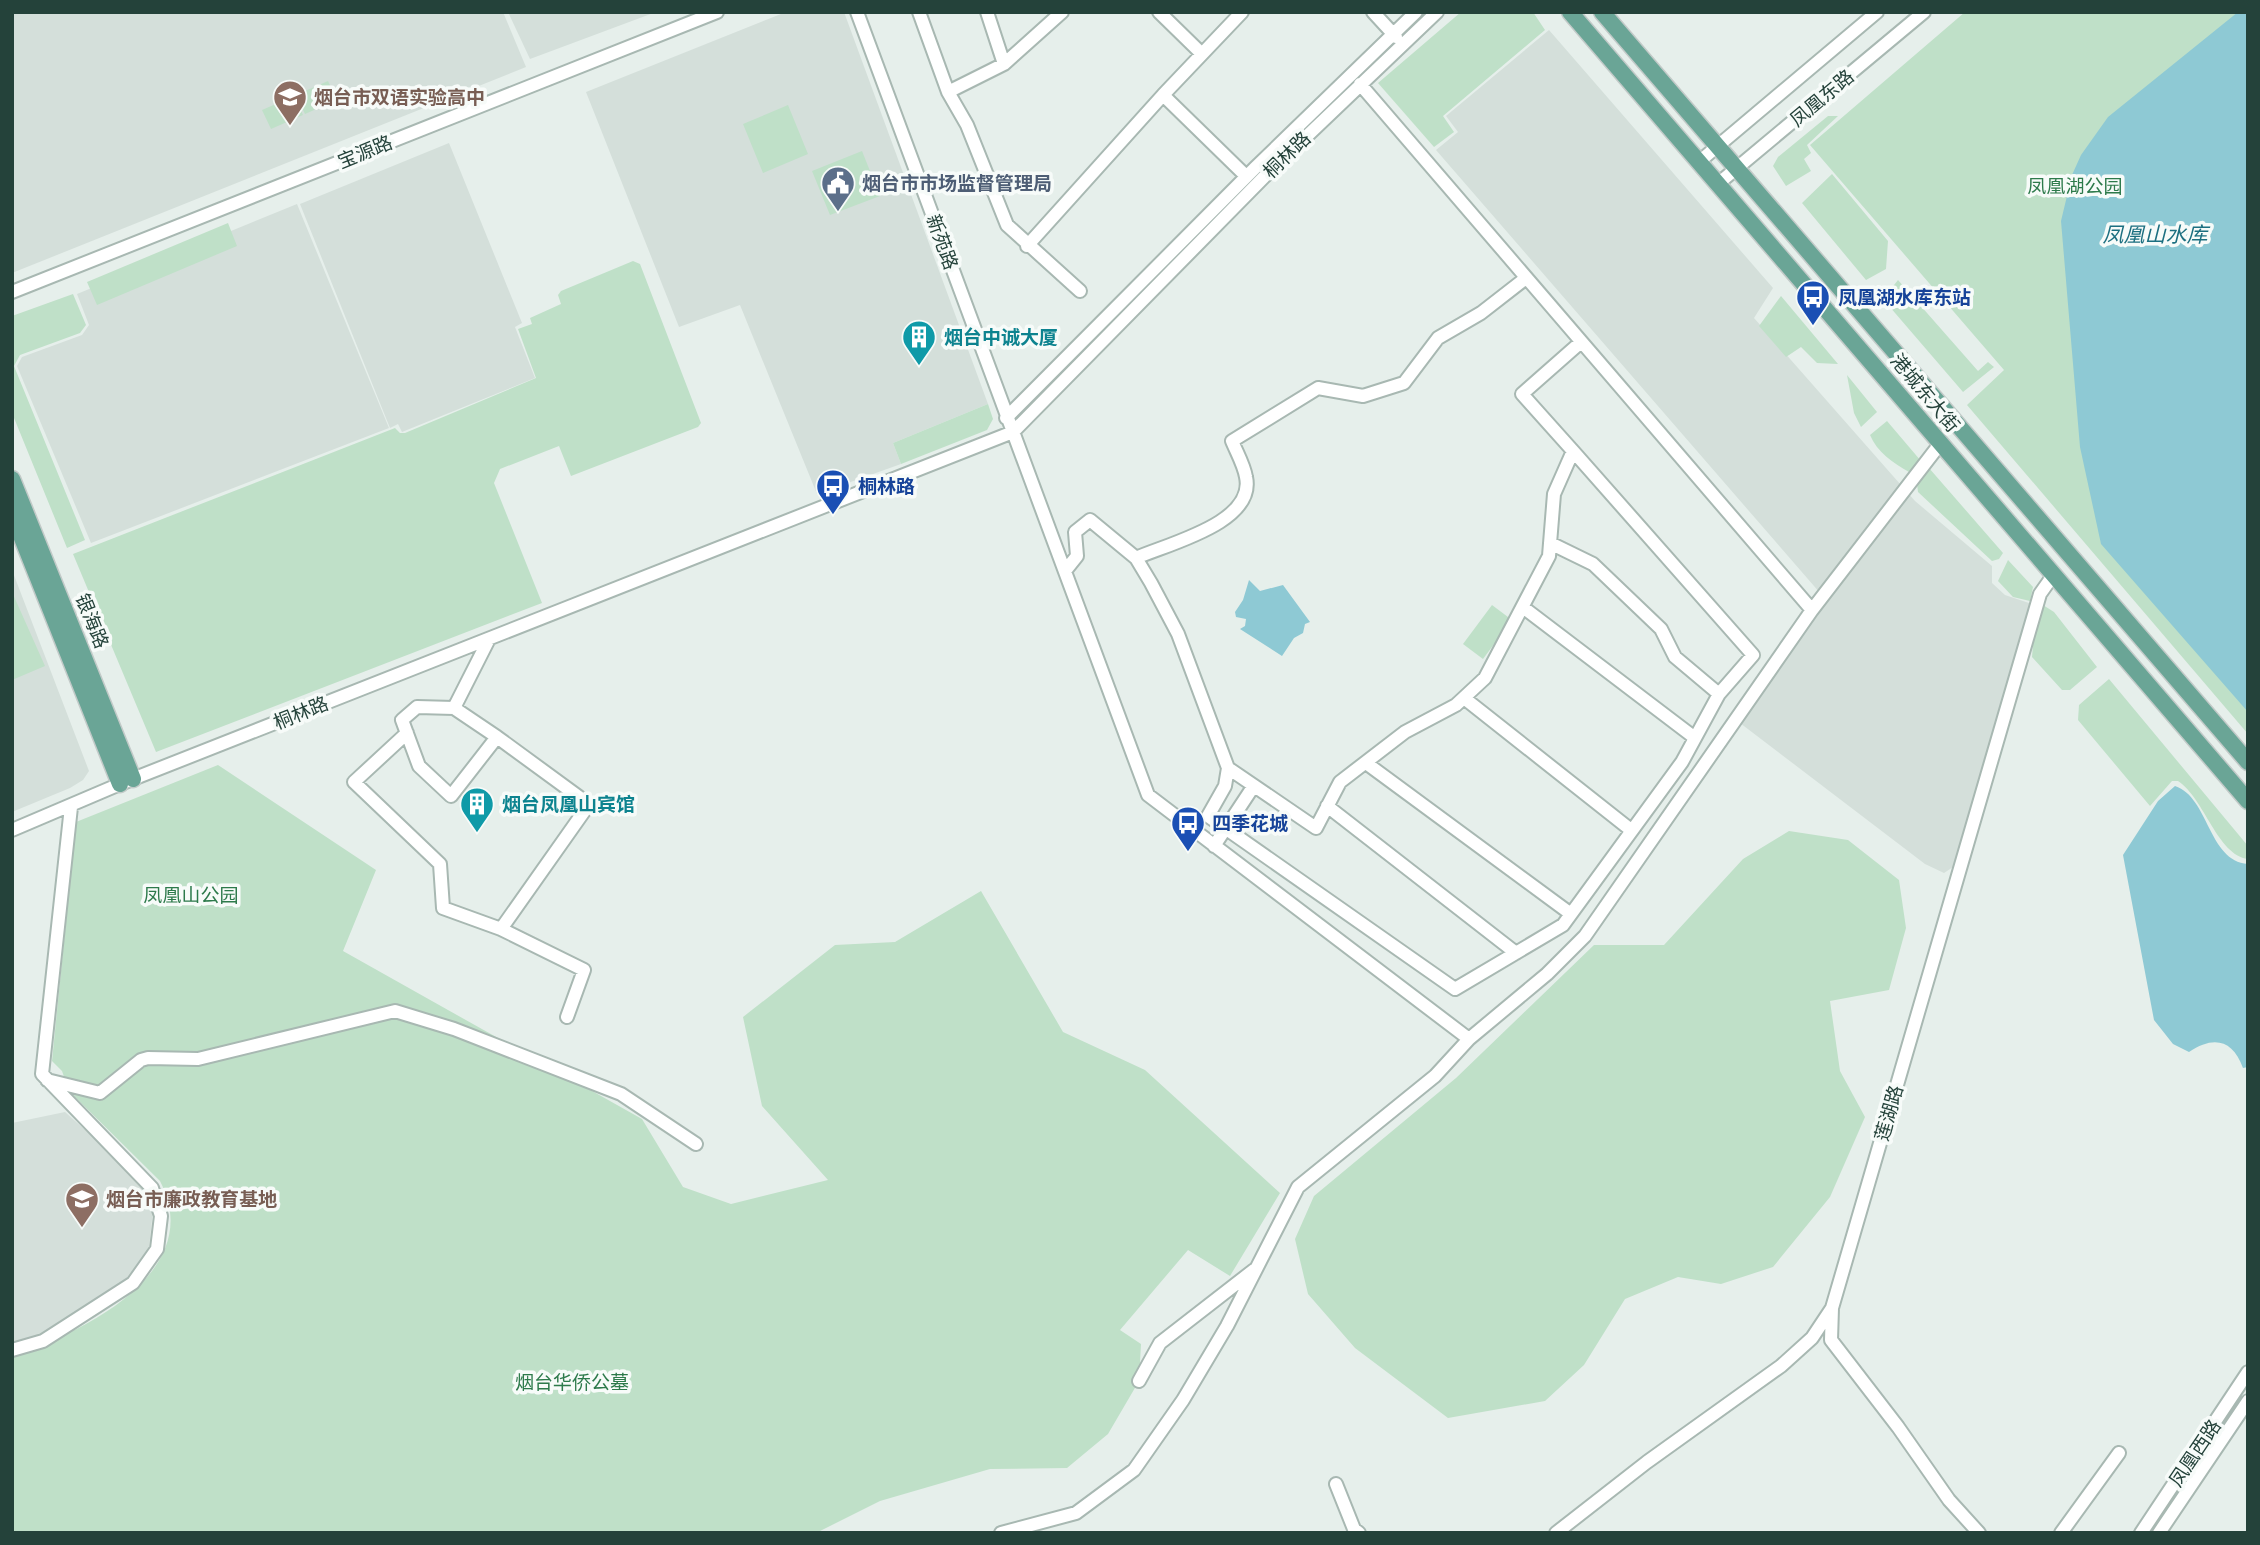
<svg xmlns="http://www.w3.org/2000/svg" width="2260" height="1545" font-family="Poppins,'Noto Sans SC',sans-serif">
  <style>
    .built { fill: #d4dfda }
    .green { fill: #bfe0c8 }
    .water { fill: #8ec9d4 }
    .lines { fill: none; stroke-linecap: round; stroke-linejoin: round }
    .minor-casing { stroke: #a8b8b2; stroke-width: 16 }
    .major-casing { stroke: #c2cac8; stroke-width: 19 }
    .minor { stroke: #fff; stroke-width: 12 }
    .major { stroke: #6aa596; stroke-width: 16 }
    .labels { text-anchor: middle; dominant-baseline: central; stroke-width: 7; stroke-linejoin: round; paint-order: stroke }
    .education-label { font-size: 19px; font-weight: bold; fill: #785e54; stroke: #f7fbf9; text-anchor: start }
    .street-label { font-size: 19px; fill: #24423a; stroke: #f7fbf9 }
    .service-label { font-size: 19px; font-weight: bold; fill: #4e5e75; stroke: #f7fbf9; text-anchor: start }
    .park-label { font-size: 19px; fill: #2d7a4b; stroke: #f7fbf9 }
    .transit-label { font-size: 19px; font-weight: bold; fill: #164399; stroke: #f7fbf9; text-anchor: start }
    .culture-label { font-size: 19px; font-weight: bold; fill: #0d838f; stroke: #f7fbf9; text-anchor: start }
    .water-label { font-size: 21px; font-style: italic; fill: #1c6f80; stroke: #f7fbf9 }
  </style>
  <rect width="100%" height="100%" fill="#e6efeb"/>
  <path class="built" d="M12,12H503L526,67L12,273Z
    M508,12H656L530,59Z
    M786,12H844L988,404L893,443L901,464L817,494L740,305L679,327L586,92Z
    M1549,30L1773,288L1754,318L1915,501L1992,566V583L2005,595L2032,604L1953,867L1944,873L1925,864L1740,723L1827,601L1436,150L1458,132L1446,116Z
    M449,143L522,323L515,327L535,378L402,432L398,424L390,428L300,204Z
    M297,204L389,428L91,543L17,366L22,357L82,335L89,325L77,294Z
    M12,570L89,771L83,780L70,788L12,812Z
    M65,1112L131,1171L145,1191L153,1210L149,1248L133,1273L117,1287L49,1332L12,1343V1123Z"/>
  <path class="green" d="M1461,12H1533L1545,30L1443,116L1454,132L1434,147L1378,83Z
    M1965,12H2248V734L1967,405L2004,370L1810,145Z
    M328,81L337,100L305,114L296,95Z
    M294,96L303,115L271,129L262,110Z
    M788,105L808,154L763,173L743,124Z
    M1828,116H1838L1807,145L1811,153L1804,159L1811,171L1786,186L1773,166L1778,157Z
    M862,151L880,196L830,215L812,171Z
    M1832,174L1888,241L1886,269L1866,280L1802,203Z
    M228,223L237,246L97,305L87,282Z
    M633,261L640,264L701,423L698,427L571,476L559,446L500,469L494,483L542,603L156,752L73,554L395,428L400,433H405L536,378L518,329L532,324L530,318L561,304L558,295L561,291Z
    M1898,280L1978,371L1988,362L1994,367L1963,392L1883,299Z
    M73,294L86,325L80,333L20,355L14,366L85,540L67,548L12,413V316Z
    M1781,296L1838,364L1817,363L1801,347L1786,357L1759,326Z
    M1847,375L1877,412L1861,427L1854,413Z
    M988,404L993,419L987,430L901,464L893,443Z
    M1887,421L1921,461L1909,472C1893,463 1877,452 1870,435Z
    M1929,468L2003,553L1999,559L1992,561L1918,492L1917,484Z
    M2008,560L2033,587L2030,601L2013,597L1998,581Z
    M12,592L45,666L12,680Z
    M1492,605L1512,620L1483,659L1463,644Z
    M2043,605L2054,612L2097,667L2070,690H2062L2032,657L2034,633Z
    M2109,679L2248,846V859C2217,855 2205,799 2178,781H2172L2150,806L2078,720L2079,705Z
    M218,765L376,870L343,951L642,1119L683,1187L731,1204L828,1180L762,1106L743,1017L835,945L895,942L981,891L1063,1032L1145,1070L1280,1193L1230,1276L1188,1250L1120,1330L1141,1344L1139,1381L1108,1434L1067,1468L990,1469L880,1501L816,1533H12V1355C81,1334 208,1272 160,1181L69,1091L62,1071L52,1061L76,822Z
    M1789,831L1848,840L1899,880L1906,928L1889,990L1830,1001L1840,1071L1865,1117L1830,1197L1773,1267L1721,1284L1678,1277L1625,1299L1584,1365L1545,1401L1448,1418L1355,1348L1308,1294L1295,1239L1314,1196L1456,1078L1594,945H1664L1743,859Z"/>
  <path class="water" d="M2238,12H2248V712L2101,544L2080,447L2061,221L2072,175L2081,155L2108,117Z
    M1249,580L1260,591L1283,585L1310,622L1305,624L1303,633L1294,638L1282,656L1240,629L1245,626L1246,619L1236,617L1235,612L1243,600Z
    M2175,786C2209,797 2208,861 2248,864V1067L2243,1068C2233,1040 2214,1035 2189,1052L2173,1044L2154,1020L2123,855L2158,801Z"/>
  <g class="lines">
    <g class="minor-casing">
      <path id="minor" d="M857,12L1148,795L1469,1039
        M919,12L948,92L967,125L1007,225L1080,291
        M987,12L1004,64
        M1159,12L1202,54
        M1373,12L1396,37
        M1360,84L1812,610L1940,444
        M948,92L1004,64L1062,12
        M1163,95L1246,176
        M1700,161L1877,12
        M1719,183L1924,12
        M1027,246L1163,95L1242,12
        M12,292L717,12
        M1006,418L1255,168L1416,12
        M1550,543L1593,564L1661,629L1675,657L1719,694
        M1136,558C1167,544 1256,523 1246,477C1244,465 1237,453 1232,441L1318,388L1363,396L1404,383L1438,338L1481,313L1526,278
        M1065,571L1077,556L1075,532L1090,520L1136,558L1151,583L1178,634L1228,768L1316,828L1340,782L1405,732L1456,705L1485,678L1549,556L1554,494L1573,451L1522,394L1581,342
        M1524,608L1695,738
        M489,639L454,708L417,707L402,720L419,766L451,796L497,737L579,797L585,810L501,929L584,970L567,1017
        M1464,698L1631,830
        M454,708L497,737
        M407,733L354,782L440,864L443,908L501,929
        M1366,763L1571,914
        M1228,768L1225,786L1208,816L1455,989L1563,925L1682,762L1719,694L1753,655L1573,451
        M1327,806L1516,953
        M12,830L120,784L1013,432L1264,177L1437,12
        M1214,846L1253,787
        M47,1080L100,1093L141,1060L148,1058L198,1059L395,1011L454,1029L621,1094L696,1144
        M1832,1308L1831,1340L1898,1427L1949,1500L1979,1533
        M12,1350L43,1341L133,1283L157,1249L161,1216L152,1188L42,1074L71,807
        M1139,1381L1160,1343L1254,1270
        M1336,1484L1354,1529L1359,1533
        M1001,1533L1076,1513L1134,1470L1183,1400L1227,1326L1298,1187L1435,1076L1469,1039L1547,974L1585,936L1812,610
        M1556,1533L1647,1462L1781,1366L1812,1338L1832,1308L2040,594L2052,577
        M2061,1533L2119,1453
        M2141,1533L2248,1372
        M2159,1533L2248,1401"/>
    </g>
    <g class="major-casing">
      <path id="major" d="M1570,12L2248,801
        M1602,12L2248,762
        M12,479L133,779
        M12,513L120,784"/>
    </g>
    <use href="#minor" class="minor"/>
    <use href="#major" class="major"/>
  </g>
  <defs>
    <g id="school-pin" transform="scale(1.75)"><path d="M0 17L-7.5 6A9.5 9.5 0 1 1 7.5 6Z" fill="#8d6e63" stroke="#f7fbf9"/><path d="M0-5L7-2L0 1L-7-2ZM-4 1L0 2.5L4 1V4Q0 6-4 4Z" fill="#fff"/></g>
    <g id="civic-pin" transform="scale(1.75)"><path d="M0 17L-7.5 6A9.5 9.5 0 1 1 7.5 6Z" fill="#5c6f8a" stroke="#f7fbf9"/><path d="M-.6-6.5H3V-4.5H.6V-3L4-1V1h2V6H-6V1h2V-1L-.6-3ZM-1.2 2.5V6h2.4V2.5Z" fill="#fff"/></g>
    <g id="bus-pin" transform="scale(1.75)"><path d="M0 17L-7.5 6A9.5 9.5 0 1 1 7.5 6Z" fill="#1a4fb4" stroke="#f7fbf9"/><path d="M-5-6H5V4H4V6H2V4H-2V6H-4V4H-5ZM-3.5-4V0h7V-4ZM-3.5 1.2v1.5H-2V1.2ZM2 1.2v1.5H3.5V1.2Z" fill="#fff"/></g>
    <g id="building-pin" transform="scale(1.75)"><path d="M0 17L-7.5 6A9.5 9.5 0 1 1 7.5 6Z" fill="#0f9aa8" stroke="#f7fbf9"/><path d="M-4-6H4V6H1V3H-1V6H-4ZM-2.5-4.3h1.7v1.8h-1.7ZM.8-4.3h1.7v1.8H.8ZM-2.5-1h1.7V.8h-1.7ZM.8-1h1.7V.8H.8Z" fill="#fff"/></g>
    <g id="university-pin" transform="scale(1.75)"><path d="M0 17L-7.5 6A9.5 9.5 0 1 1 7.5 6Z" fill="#8d6e63" stroke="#f7fbf9"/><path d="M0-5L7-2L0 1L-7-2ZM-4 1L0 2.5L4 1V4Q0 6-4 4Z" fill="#fff"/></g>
  </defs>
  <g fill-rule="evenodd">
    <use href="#school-pin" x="290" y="97"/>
    <use href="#civic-pin" x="838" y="183"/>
    <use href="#bus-pin" x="1813" y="297"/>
    <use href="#building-pin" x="919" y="337"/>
    <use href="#bus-pin" x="833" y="486"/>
    <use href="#building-pin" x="477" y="804"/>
    <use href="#bus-pin" x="1188" y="823"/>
    <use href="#university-pin" x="82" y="1199"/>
  </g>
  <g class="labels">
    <g class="education-label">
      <text x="314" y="97">烟台市双语实验高中</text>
      <text x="106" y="1199">烟台市廉政教育基地</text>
    </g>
    <g class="street-label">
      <text transform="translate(1822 98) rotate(-40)">凤凰东路</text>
      <text transform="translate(365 152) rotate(-22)">宝源路</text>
      <text transform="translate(1287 155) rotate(-44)">桐林路</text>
      <text transform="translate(942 242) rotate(70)">新苑路</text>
      <text transform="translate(1925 393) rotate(50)">港城东大街</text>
      <text transform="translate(92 621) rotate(68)">银海路</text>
      <text transform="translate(301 713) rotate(-22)">桐林路</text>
      <text transform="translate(1889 1113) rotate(-74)">莲湖路</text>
      <text transform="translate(2195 1453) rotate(-56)">凤凰西路</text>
    </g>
    <g class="service-label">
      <text x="862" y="183">烟台市市场监督管理局</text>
    </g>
    <g class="park-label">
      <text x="2075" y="186">凤凰湖公园</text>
      <text x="191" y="895">凤凰山公园</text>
      <text x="572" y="1382">烟台华侨公墓</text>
    </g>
    <g class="transit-label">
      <text x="1838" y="297">凤凰湖水库东站</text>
      <text x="858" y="486">桐林路</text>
      <text x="1212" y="823">四季花城</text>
    </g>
    <g class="culture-label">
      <text x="944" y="337">烟台中诚大厦</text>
      <text x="502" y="804">烟台凤凰山宾馆</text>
    </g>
    <g class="water-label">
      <text x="2155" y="234">凤凰山水库</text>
    </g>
  </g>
  <rect width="2260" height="1545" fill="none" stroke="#24423a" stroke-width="28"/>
</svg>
